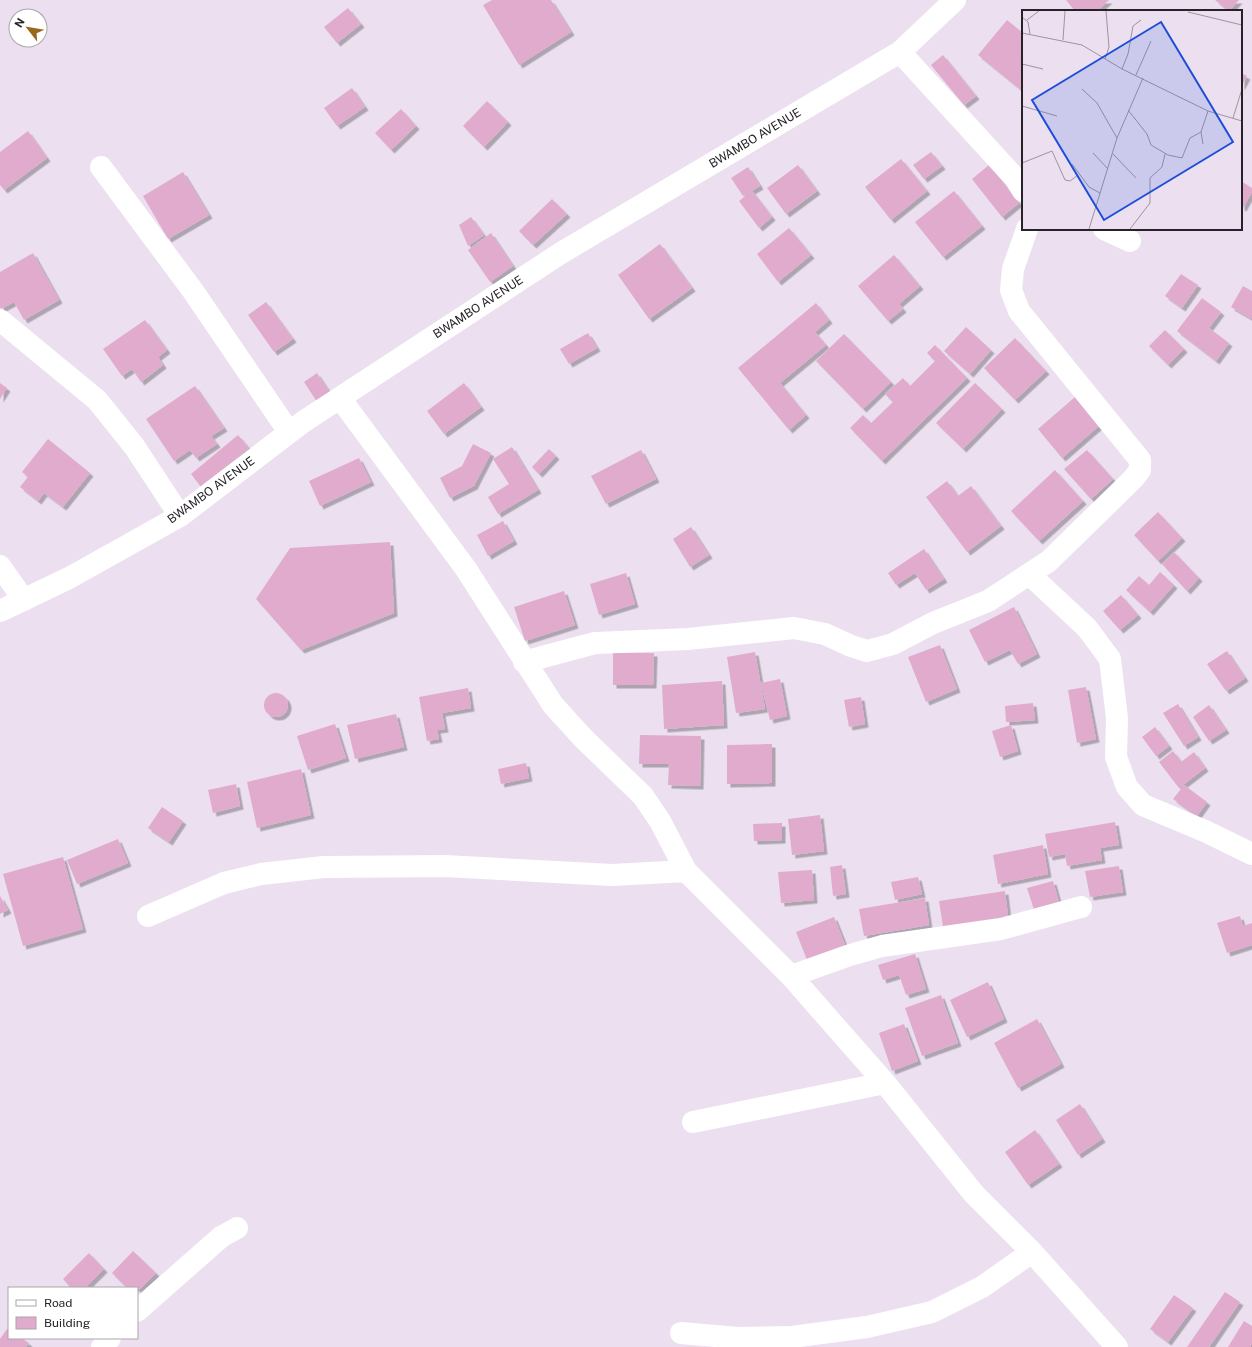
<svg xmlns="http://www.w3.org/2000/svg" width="1252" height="1347" font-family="'Public Sans',sans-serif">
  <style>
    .building { fill: #e1abce; filter: url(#shadow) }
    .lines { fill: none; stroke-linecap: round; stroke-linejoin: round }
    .minor { stroke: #fff; stroke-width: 22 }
    .labels { text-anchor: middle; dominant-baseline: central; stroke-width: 4; stroke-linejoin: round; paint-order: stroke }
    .street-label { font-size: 12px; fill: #262228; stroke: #fff }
    .inset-road { fill: none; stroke: #9d94a0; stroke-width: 1 }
    .view { fill: #1d4ed8; fill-opacity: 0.15; stroke: #1d4ed8; stroke-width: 2 }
    .inset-edge { fill: none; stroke: #262228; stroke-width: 2 }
  </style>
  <defs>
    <filter id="shadow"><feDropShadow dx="3.5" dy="3.5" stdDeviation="0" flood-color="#0004"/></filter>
  </defs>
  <rect width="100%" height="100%" fill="#ece0f0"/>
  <path class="building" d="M492,0H551L571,32L519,65L483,5Z
    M1066,0H1109L1097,11H1075Z
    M1215,0H1239L1229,11Z
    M348,8L361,24L337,43L324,27Z
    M1007,20L1023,33V85L1020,89L978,55Z
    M943,55L976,96L964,105L931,65Z
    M1241,73L1247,76L1241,87Z
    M352,88L365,107L337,126L324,108Z
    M487,101L508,122L484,147L463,126Z
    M401,109L416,126L391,150L375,133Z
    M28,131L47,158L4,190L0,185V152Z
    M931,152L942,166L924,179L913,165Z
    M901,159L927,191L891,220L865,187Z
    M798,165L817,191L786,214L767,188Z
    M989,165L1019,203L1002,217L972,179Z
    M748,167L760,186L743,196L731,178Z
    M183,172L209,215L168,239L143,196Z
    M1241,181L1252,188V192L1243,208L1241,207Z
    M752,191L772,217L759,228L739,201Z
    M954,191L982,226L943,257L915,222Z
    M552,199L567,214L533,245L519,231Z
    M471,217L484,235L468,246L459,225Z
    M789,228L811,255L778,282L757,254Z
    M491,233L513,266L490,282L468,250Z
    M660,244L692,288L649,319L618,275Z
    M33,253L59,300L24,320L14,302L1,309L0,307V272Z
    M894,255L920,286L899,304L903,309L888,321L858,286Z
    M1181,274L1198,285L1182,308L1165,296Z
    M1243,286L1252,291V319L1231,307Z
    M1202,298L1221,312L1209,328L1229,343L1216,361L1177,331Z
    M266,302L293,339L274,352L248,315Z
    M816,303L829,320L815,332L826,345L780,383L806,415L789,430L738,368Z
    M145,320L167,350L158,357L163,365L141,382L132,369L122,376L103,349Z
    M966,327L991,350L970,374L944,351Z
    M1165,330L1184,349L1168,365L1149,346Z
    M588,333L597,348L569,364L560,349Z
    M844,334L891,382L863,409L816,361Z
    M1015,338L1046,371L1015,400L984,368Z
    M935,345L967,378L882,461L850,428L863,415L871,423L893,402L885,394L903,378L910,386L935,361L927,353Z
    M317,373L330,393L317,402L304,382Z
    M0,383L7,388L0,399Z
    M464,383L481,407L444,434L427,411Z
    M975,383L1002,409L963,449L936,423Z
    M195,386L224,428L211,436L217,444L196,458L190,450L174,461L146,419Z
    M1075,397L1100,425L1062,458L1038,429Z
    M238,435L249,448L201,487L191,474Z
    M48,439L90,473L63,507L44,493L38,501L20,487L28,477L22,472Z
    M473,444L491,453L474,486L450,498L440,478L462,466Z
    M512,447L538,490L498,514L488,497L509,484L493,459Z
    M549,449L556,456L539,474L532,467Z
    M641,450L656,479L606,504L591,476Z
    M1087,450L1113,479L1091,499L1064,469Z
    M359,458L371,482L320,506L309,481Z
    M1055,470L1083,501L1039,541L1011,511Z
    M947,481L958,496L971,486L1001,526L967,552L926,497Z
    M1158,512L1182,538L1158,561L1134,535Z
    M503,521L514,541L488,556L477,535Z
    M691,527L709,555L690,567L673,539Z
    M390,542L394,613L301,650L256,599L290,548Z
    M924,549L944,579L926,590L915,573L896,585L888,573Z
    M1174,552L1199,578L1187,591L1162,564Z
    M1160,572L1174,585L1150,612L1126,590L1139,576L1149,585Z
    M626,573L635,604L599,615L590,584Z
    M564,591L575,625L525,641L514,607Z
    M1121,595L1138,615L1120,630L1103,611Z
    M1014,607L1037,654L1018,664L1010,650L985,662L969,630Z
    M940,645L957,689L926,702L908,657Z
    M1227,651L1245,678L1226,691L1207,664Z
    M755,652L765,709L736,713L727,657Z
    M613,653H654L653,685H613Z
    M780,679L787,716L770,720L761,683Z
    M722,681L724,725L664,729L662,685Z
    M1086,687L1096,739L1077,743L1068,690Z
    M468,688L471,708L442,713L445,729L437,730L439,739L427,741L419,697Z
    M264 705a12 12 0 1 1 24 0a12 12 0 1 1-24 0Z
    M861,697L865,724L849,727L844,700Z
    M1033,703L1035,720L1006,722L1005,706Z
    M1178,704L1198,737L1184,746L1163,713Z
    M1209,705L1226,730L1209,741L1193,717Z
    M396,714L404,747L355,759L347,725Z
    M335,724L346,758L308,770L297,736Z
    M1011,725L1018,751L1000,757L992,731Z
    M1155,727L1169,746L1156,756L1142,737Z
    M640,735L701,736L700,786L668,785L669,764H639Z
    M772,744V783L727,784V745Z
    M1173,751L1181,762L1194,752L1205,768L1179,788L1159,762Z
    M526,763L529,778L501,784L498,769Z
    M301,769L311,815L257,828L247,782Z
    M236,784L240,806L213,813L208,790Z
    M1184,785L1207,802L1197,816L1173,799Z
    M162,807L183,821L169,842L148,828Z
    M820,815L824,851L792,855L788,819Z
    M1115,822L1119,845L1100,848L1102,860L1067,866L1065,854L1049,857L1045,834Z
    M782,823V840L754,841L753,824Z
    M118,839L128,863L77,884L67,860Z
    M1043,845L1048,874L998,884L993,855Z
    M63,857L83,929L23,946L3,874Z
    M842,865L846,894L833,896L830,867Z
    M1119,866L1123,892L1090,897L1085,871Z
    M812,870L814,900L781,903L778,872Z
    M918,877L922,894L895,900L891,882Z
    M1053,881L1060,906L1035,913L1027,888Z
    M1005,891L1008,916L943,927L939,901Z
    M0,896L8,910L0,914Z
    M925,898L929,925L864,936L859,909Z
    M1240,916L1243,926L1252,923V945L1227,953L1217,923Z
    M834,917L845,945L807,960L796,932Z
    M915,954L926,989L906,995L899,975L883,980L878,965Z
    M988,982L1004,1019L967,1037L950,1000Z
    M941,995L958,1043L922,1056L905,1008Z
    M1037,1019L1061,1064L1018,1088L994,1043Z
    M904,1024L918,1061L892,1071L879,1033Z
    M1080,1104L1102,1139L1078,1155L1056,1120Z
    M1035,1130L1059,1164L1028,1185L1005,1152Z
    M133,1251L156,1273L137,1292V1288H127L112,1273Z
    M89,1253L104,1269L85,1288H71L63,1279Z
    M1225,1292L1240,1302L1209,1347H1187Z
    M1174,1295L1193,1308L1168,1342L1150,1329Z
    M1244,1321L1252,1326V1343L1250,1347H1228Z
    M7,1329L9,1330V1338H21L29,1343L26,1347H0V1339Z"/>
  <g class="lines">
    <path class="minor" d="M900,52L1015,178L1023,191
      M101,167L193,291L289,432
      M1104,229L1130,241
      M0,320L97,400L134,446L180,516
      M340,398L466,569L553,705L583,738L643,796L660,821L686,871L791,976L885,1083L974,1194L1032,1252L1117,1347
      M0,566L24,600
      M1029,574L1087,628L1110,659L1117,718L1116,757L1127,787L1143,805L1207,832L1252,854
      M0,611L69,578L180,516L303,422L561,253L900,52L955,0
      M524,662L595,643L688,639L794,628L825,634L851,646L867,651L893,644L933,623L988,601L1049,561L1133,479L1140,470V460L1019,311L1011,290L1013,269L1027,229
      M148,916L224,883L261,874L324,867L445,866L612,875L686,871
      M791,976L850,955L882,946L1001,929L1081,907
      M693,1122L885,1083
      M137,1311L221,1237L237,1228
      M681,1333L738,1338L792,1337L867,1327L932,1312L982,1287L1032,1252
      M102,1347L110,1338"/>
  </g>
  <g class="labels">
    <g class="street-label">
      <text transform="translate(755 138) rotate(-31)">BWAMBO AVENUE</text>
      <text transform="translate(478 307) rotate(-33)">BWAMBO AVENUE</text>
      <text transform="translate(211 490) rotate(-36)">BWAMBO AVENUE</text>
    </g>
  </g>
  <g transform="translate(1022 10)">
    <rect width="220" height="220" fill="#ece0f0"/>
    <path class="inset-road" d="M166,2L220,15M0,7L6,12L8,24M5,10L17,1M0,23L60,35L100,59L186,101L220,111M220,28V43M41,30L43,1M83,49L87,37L84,1M0,54L21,59M100,59L106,44L111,16L119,10M114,65L129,31M60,79L75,93L95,128M0,96L35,106M106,100L125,124L129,135L146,145L160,148L168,128L179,122L186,101M211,108L220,79M179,122L181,134M71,143L86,159M91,144L114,168M0,153L30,141L43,170L48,171L56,165M50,154L67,177L78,183M67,219L95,128L121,68M108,219L128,193V168L140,157L143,144"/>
    <path class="view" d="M139,12L211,132L82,210L10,90Z"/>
    <rect width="220" height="220" class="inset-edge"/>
  </g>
  <rect x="8" y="1287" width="130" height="52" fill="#ffffff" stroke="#a8a7a9"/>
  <rect x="16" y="1300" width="20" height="6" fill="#ffffff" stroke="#a8a7a9"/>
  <text x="44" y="1307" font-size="12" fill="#262228">Road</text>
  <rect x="16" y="1317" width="20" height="12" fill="#e1abce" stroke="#a8a7a9"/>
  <text x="44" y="1327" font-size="12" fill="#262228">Building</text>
  <g transform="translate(28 28) rotate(301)"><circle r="19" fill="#ffffff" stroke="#a8a7a9"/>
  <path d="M0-3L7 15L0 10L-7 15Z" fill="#99691b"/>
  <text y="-6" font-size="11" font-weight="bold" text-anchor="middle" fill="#262228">N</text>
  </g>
</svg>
